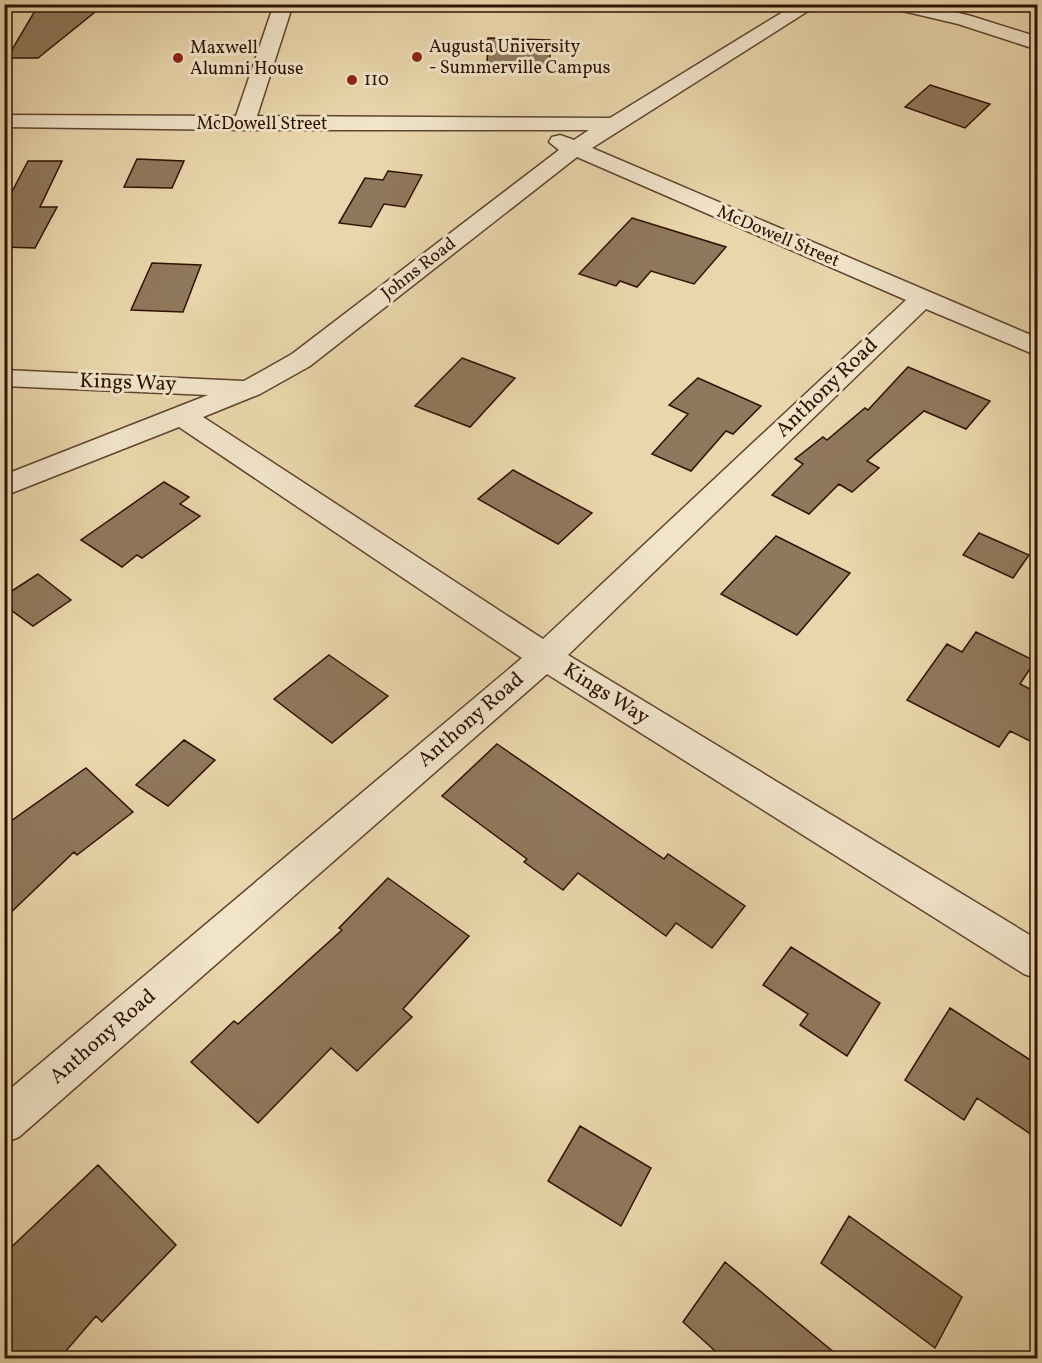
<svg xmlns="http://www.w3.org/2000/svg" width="1042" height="1363" font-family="Vollkorn,serif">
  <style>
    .building { fill: #90785c; stroke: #2f1205; stroke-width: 1.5 }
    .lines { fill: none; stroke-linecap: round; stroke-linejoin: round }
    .minor-casing { stroke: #5e432f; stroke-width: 3 }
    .minor { fill: #f1e4c9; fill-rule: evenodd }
    .poi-dot { fill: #8f2418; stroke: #f1e4c9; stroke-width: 2 }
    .labels { text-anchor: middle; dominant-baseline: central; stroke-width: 6; stroke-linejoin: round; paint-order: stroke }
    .far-poi-label { font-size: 18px; fill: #2f1205; stroke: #f1e4c9; text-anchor: start }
    .far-street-label { font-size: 18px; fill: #2f1205; stroke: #f1e4c9 }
    .street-label { font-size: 21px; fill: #2f1205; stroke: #f1e4c9 }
  </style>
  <rect width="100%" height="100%" fill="#ead6ac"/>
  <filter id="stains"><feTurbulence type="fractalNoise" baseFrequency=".00333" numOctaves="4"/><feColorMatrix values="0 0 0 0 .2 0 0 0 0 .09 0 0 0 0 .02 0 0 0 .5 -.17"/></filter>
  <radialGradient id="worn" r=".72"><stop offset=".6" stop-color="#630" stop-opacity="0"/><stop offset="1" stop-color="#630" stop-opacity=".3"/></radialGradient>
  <path class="building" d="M39,4H105L38,58H7Z
    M488,38L550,40V67L487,66Z
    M930,85L990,104L965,128L905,107Z
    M137,159L184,161L172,188L124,187Z
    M28,161H62L40,207H57L35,248L4,247V207Z
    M388,171L422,175L405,207L384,204L371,227L339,223L365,178L383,180Z
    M632,218L726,247L694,284L651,271L637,287L620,281L616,286L579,274Z
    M152,263L201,265L183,312L131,310Z
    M462,358L515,378L470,427L415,406Z
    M908,367L990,401L966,429L924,411L867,461L879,468L852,492L839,484L809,514L772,495L803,464L795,459L823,437L827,440L865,408L868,410Z
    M698,378L761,406L733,434L726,431L691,471L652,454L688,414L669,405Z
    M513,470L592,513L558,544L478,499Z
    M164,482L189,497L180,504L200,516L142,558L137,555L122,567L81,540Z
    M979,533L1029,555L1013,578L963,555Z
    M776,536L850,573L797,635L721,594Z
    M38,574L71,600L33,626L4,605V596Z
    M976,632L1035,661L1020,684L1038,693V745L1010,731L999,747L907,700L947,644L962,652Z
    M329,655L388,696L332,743L274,699Z
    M184,740L215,760L168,806L136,785Z
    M497,744L664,859L668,854L745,906L712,948L676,923L666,936L578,873L563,890L524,862L527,859L442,796Z
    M86,768L133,812L77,855L74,852L4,919V826Z
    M388,878L469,936L403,1009L412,1017L357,1071L331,1048L258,1123L191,1062L234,1021L238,1024L342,930L339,928Z
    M791,947L880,1003L847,1056L800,1025L808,1014L763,985Z
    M950,1008L1038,1065V1139L977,1098L964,1120L905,1080Z
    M580,1126L651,1168L621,1226L548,1181Z
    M98,1165L176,1245L102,1322L96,1316L59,1359H4V1254Z
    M849,1216L962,1297L935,1348L821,1263Z
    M725,1262L842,1359H724L683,1322Z"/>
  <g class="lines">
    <g class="minor-casing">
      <path id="minor" d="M274,4H293L257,116L610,118L796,4H819L592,148L1038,338V356L926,309L568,655L1038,940V979L1024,974L547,674L19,1137L4,1143V1094L522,658L179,427L4,496V475L208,395L4,386V370L244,381L292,354L559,150L549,142L552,137L560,135L574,140L589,130H244L4,127V115L236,116ZM577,157L906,300L543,639L203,417L260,394L310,366Z
        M888,4H923L971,16L1038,37V50L958,24L890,8Z"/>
    </g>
    <use href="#minor" class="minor"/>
  </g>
  <g class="poi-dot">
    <circle cx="417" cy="57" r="6"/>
    <circle cx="178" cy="58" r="6"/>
    <circle cx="352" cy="80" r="6"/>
  </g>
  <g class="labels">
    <g class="far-poi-label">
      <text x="429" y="47">Augusta University<tspan x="429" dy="21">- Summerville Campus</tspan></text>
      <text x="190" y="48">Maxwell<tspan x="190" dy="21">Alumni House</tspan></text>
      <text x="364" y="80">110</text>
    </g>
    <g class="far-street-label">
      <text x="262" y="124">McDowell Street</text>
      <text transform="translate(778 237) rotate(23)">McDowell Street</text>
      <text transform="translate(419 269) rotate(-38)">Johns Road</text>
    </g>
    <g class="street-label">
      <text transform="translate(128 383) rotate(2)">Kings Way</text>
      <text transform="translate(827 388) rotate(-44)">Anthony Road</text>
      <text transform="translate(606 694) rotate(32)">Kings Way</text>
      <text transform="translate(471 720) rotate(-41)">Anthony Road</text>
      <text transform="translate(103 1037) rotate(-41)">Anthony Road</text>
    </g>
  </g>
  <rect width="1042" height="1363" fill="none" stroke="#ead6ac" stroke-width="24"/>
  <rect x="6" y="6" width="1030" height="1351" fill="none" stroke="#2f1205" stroke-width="3"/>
  <rect x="12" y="12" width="1018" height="1339" fill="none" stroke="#2f1205" stroke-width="1.5"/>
  <rect width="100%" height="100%" filter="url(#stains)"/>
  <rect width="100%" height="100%" fill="url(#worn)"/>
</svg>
